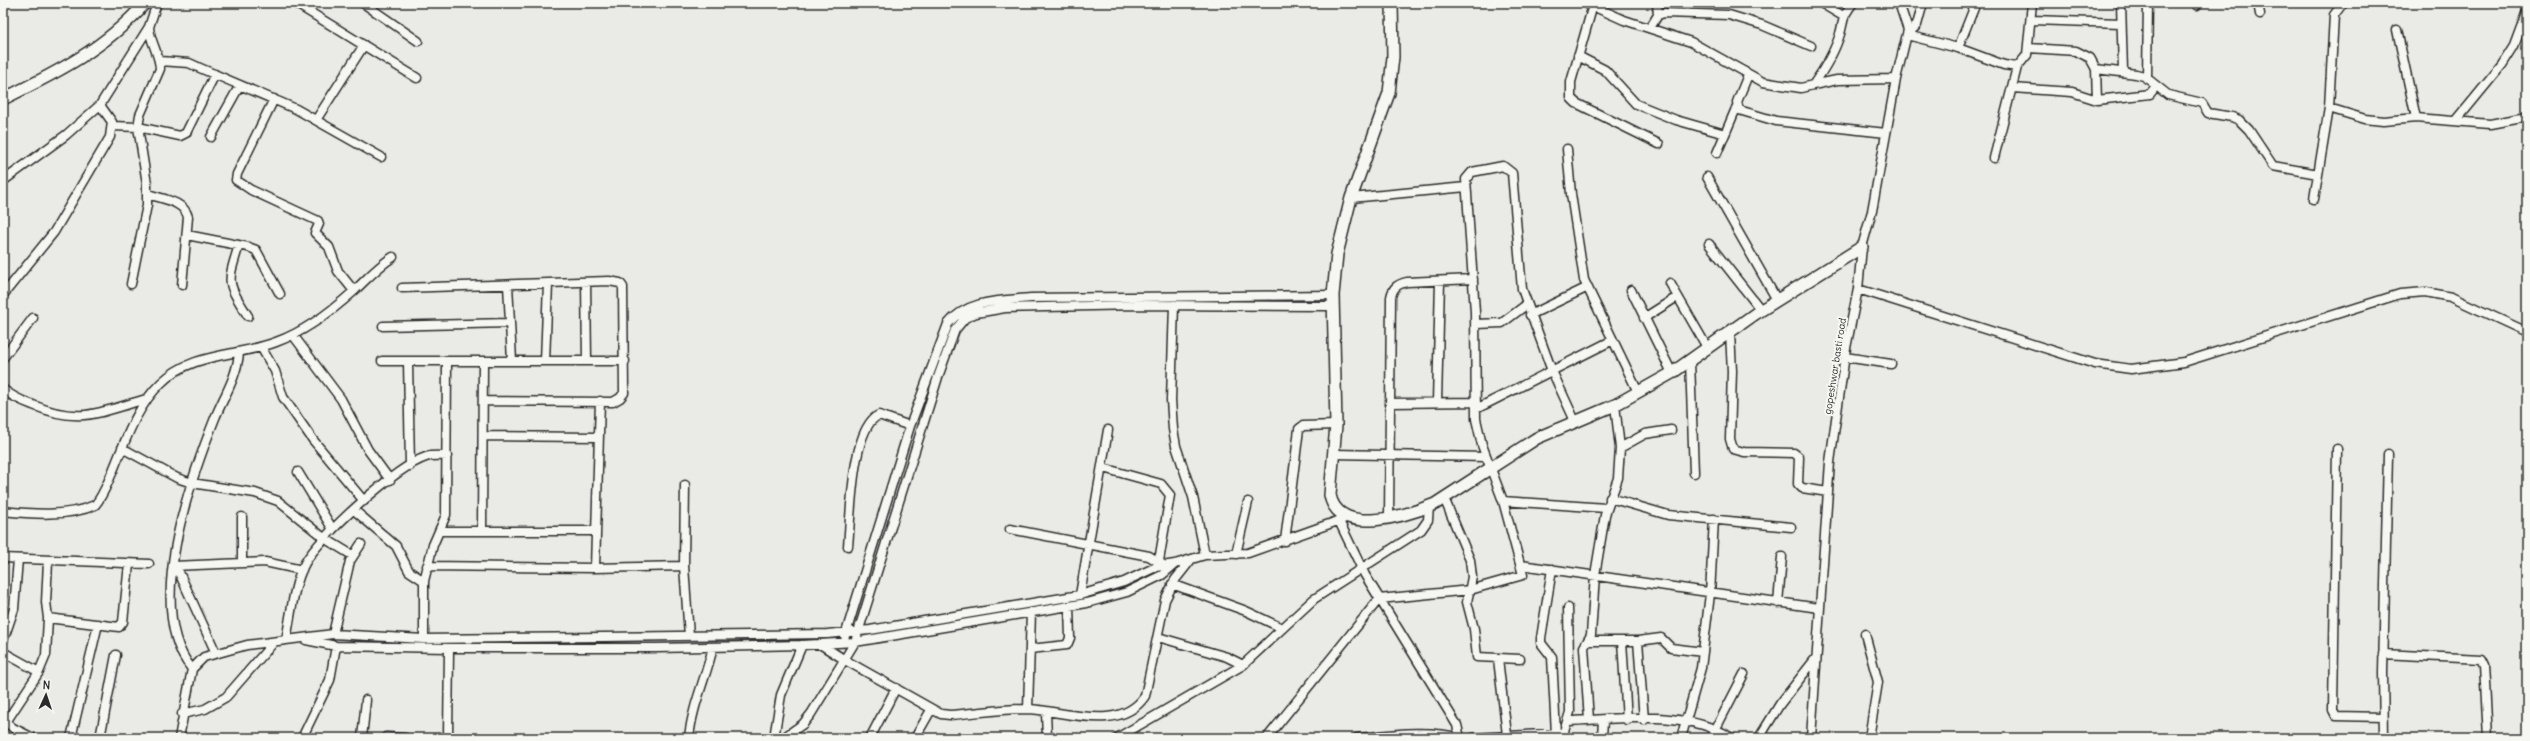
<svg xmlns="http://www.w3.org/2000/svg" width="2530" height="741" font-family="Delius,sans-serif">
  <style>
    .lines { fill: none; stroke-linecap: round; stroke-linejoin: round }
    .street-casing { stroke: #2b2b2b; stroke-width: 11 }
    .secondary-casing { stroke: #2b2b2b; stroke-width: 14 }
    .street { stroke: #f6f6f2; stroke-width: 8 }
    .secondary { stroke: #f6f6f2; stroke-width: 11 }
    .labels { text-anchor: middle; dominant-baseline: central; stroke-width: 4; stroke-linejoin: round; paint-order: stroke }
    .street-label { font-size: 10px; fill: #2b2b2b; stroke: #f6f6f2 }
  </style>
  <rect width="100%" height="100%" fill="#eaeae6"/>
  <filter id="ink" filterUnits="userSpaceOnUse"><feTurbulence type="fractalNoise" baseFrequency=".025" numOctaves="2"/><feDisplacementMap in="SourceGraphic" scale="8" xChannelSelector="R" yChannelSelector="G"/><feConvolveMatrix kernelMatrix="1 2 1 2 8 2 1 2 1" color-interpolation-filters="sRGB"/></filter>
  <g filter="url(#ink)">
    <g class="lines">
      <g class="street-casing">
        <path id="street" d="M295,3L417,78
          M363,3L418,41
          M1586,3L1624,20L1691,42L1763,82L1801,88L1813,85C1823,71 1835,51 1840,34C1844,19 1842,17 1853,3
          M1657,3L1658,15
          M1821,3L1843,16
          M2121,3L2123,71
          M2196,3L2197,5
          M2258,3L2260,14
          M1593,5L1571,82V98L1576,103L1659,144
          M2032,20L2121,23
          M1650,28L1658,15L1664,13L1729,15L1762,25L1811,46
          M1908,30H1912L1917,25L1923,3
          M2397,30L2416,118
          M1907,35L1958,48L2004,65L2017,67L2027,55L2032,3
          M1958,48L1976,3
          M2029,48L2076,51L2090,58L2096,69L2097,100
          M1578,56L1605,70L1636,104L1676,120L1725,134
          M160,61L189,63L200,68L296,109L381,157
          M2096,69L2136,74L2144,76L2168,95L2202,103L2208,113L2232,117L2239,120L2249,130L2273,166L2318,174
          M1748,75L1737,102L1739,110L1776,121L1886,133
          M2147,79L2148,3
          M1813,85L1837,80L1896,79
          M2012,88L2072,92L2097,100L2150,94L2156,86
          M274,99L237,174L236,180L251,190L318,221L319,224L315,233L329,247L338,271L354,291
          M2329,108L2365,119L2383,121L2416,118L2490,124L2527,117
          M316,120L364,45
          M2456,121L2502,65L2514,46L2527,11
          M112,126L138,127L180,136L186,133L215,74
          M211,137L240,85
          M1567,149L1571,194L1584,280L1638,392
          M1717,153L1737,106
          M1994,158L2017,67
          M1707,177L1777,300
          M3,181L66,135L100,105L149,27L157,3
          M148,194C162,199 184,201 188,217L182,285
          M1351,198L1466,187
          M2314,199L2329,108L2334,15L2343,3
          M187,235L248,247L256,250L280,294
          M1709,244L1761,310
          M239,245C227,284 226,281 248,316
          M586,282L587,361
          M1670,283L1708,349
          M131,284L147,205V184L138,127L140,115L160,69C160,55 150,42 149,27
          M508,285L512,361
          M402,288L609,281L620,283L623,287L624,393L620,398L613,402L483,401
          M1858,289L2095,364L2131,369L2184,362L2400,294L2426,292L2451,297L2527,332
          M1631,290L1672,373
          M3,295L54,232L110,137L112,122L100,105
          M1174,305L1171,400L1173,429L1176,446L1193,497L1205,555
          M1530,315L1588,287
          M1644,318L1677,297
          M1476,324L1502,323L1526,305
          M383,326L510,323
          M1730,333L1732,371L1730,439L1733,449L1744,452L1794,453L1799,457L1798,484L1802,488L1828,492
          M293,335L341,399L368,450L390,480
          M261,347L275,371L283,397L313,440L364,501
          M1845,357L1891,364
          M3,358L33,318
          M382,361H625
          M408,361L410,466
          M545,361L548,284
          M1690,361L1694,473
          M3,389C12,397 22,401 33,405C80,425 100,412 146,399
          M1437,402L1440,281
          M1390,403L1476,402
          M1476,409L1613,340
          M483,436L598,437
          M122,448L177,478L192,483L255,493L278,501L324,538L352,555
          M1620,448L1645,434L1671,430
          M2337,449L2333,710L2336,716L2383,717
          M1334,454L1486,457
          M1103,468L1161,484L1170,495L1159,561
          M298,472L332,528
          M685,485L684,566L689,636
          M1444,498L1470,560L1472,577L1467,602L1474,629L1477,657L1520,659
          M1610,498L1668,515L1791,527
          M1503,501L1606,508
          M354,510L396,546L409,571L424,581
          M3,511C31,514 69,517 95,505C103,496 107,484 112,473C125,442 136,407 161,383C192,352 237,357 276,342C304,332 332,311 354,291C367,279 377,267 393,257
          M1389,517L1391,297C1393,287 1398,284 1407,282L1473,279
          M1339,521L1365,575L1457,725L1460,738
          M1010,529L1149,556L1165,566
          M440,531H596
          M482,531L483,361
          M1285,541L1299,429L1303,426L1336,425
          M848,546C851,518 851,427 879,415L910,426
          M1236,554L1248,502
          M3,558L149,564
          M242,562V517
          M1521,565L1819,608
          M173,566L265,562L302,570
          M176,566L216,653
          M427,566L595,568L684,566
          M595,568L600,401
          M1552,569L1541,638V643L1552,657L1556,734
          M1172,584L1246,611L1282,628
          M1080,595L1108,430
          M1778,603L1782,557
          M48,618L119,627L123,622L129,564
          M333,634L350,561L361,544
          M1865,634L1878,682L1869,738
          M845,636L910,426L948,324C968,299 1002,301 1031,298L1333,295
          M1158,637L1227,657L1243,665
          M424,639V581L433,545L446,515L447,361
          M286,640C291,616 293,585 305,563C320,536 396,467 426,457C432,455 440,456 447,456
          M306,640L336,646L449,648H656L802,645L855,642L1087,603L1127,592L1162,575L1175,564
          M3,641L14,609L18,559
          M1588,641H1638L1661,638L1671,648L1703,652
          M1622,641L1627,720
          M1638,641L1644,720
          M820,644L845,660L941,714L950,715C975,713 1001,709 1027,709C1063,710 1120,734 1145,696L1165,600L1175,580L1190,561
          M1030,649L1067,645L1070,638L1069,606
          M3,652L39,672
          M2383,654L2481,659L2484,665L2488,738
          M1498,659L1507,735
          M192,669C143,610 190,481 215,418C224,396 237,377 239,353
          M1028,709L1031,612
          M1046,712L1047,738
          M182,714L205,709L226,697L274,642
          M3,719L13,728L33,738
          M1589,720L1584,647L1591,635L1595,575L1605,515L1618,478L1620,448L1615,405
          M1569,721C1621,719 1687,709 1732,738
          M6,722L39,672L46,655L48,618L46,602L48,562
          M386,737L405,738
          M71,738L98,624
          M100,738L116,655
          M179,738L192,669L204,657L247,645L333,634L424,639L604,637L827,634L870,630L1080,595L1124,582L1156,567L1175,564L1205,555L1248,553L1346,518
          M302,738L330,680L336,646
          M362,738L366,700
          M448,738L449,648
          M689,738C692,706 706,678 713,647
          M774,738L781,695L802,645
          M783,738L803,724L811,714L855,642L938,377L955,330L965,318L976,313L1005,308L1137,305L1333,306
          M870,738L896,688
          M915,738L931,710
          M1117,738L1243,665L1314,599L1421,530L1428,520L1429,506
          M1267,738L1379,599L1470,590L1523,575L1503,501L1482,445L1476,419L1475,312L1466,179L1472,172L1503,166L1512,173L1522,289L1552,371L1575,421
          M1357,738C1389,735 1428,729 1460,738
          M1473,738L1560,733
          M1562,738L1570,712L1568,608
          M1602,738L1603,720
          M1681,738L1701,668L1710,594L1714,519
          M1711,738L1744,674
          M1759,738L1780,704L1816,658
          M1811,738L1830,462L1846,348L1858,289L1862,247L1872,211L1896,79L1908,30L1899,3
          M2384,738L2383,673L2388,454"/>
      </g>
      <g class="secondary-casing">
        <path id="secondary" d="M1392,3L1393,57L1389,93L1351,198L1337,254L1333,295L1336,425L1330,495C1338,538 1408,515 1435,504L1537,438L1615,405L1672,373L1755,314L1862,247
          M3,99C56,73 106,48 145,3"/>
      </g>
      <use href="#street" class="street"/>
      <use href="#secondary" class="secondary"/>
    </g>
  </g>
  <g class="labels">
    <g class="street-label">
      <text transform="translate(1835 366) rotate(-81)">gopeshwar basti road</text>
    </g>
  </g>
  <rect width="2530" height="741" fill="none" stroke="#f6f6f2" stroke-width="16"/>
  <rect x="8" y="8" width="2514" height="725" fill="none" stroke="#2b2b2b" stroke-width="1.5" filter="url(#ink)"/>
  <g transform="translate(46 695) rotate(3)" stroke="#f6f6f2" stroke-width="3" paint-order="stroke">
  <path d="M0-3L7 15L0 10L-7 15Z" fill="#2b2b2b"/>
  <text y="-6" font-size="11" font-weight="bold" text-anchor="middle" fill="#2b2b2b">N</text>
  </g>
</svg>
